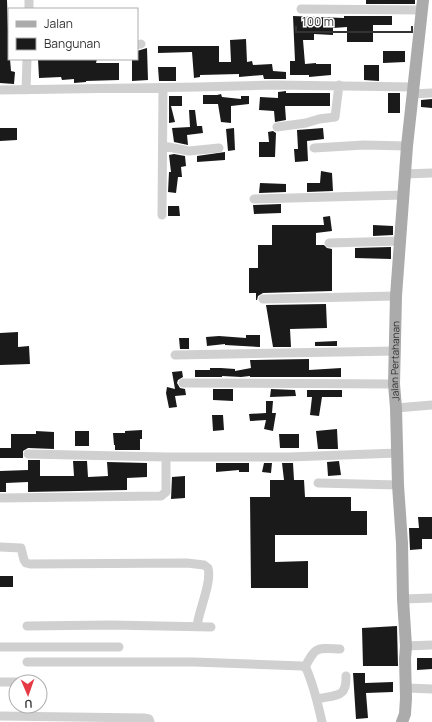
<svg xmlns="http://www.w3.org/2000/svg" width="432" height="722" font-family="Manrope,sans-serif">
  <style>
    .building { fill: #1a1a1a }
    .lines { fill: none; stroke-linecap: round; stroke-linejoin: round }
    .minor { stroke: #d0d0d0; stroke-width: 9 }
    .major { stroke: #ababab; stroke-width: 12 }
    .labels { text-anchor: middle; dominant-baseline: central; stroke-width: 4; stroke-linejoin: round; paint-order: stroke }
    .street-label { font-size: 10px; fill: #333; stroke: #fff }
  </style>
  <rect width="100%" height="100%" fill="#fff"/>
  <path class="building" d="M0,0H7L9,59H10L11,71L15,72L14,84L0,83Z
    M366,0H415V4H366Z
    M293,16L344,18V16H392V25H373V42H347V27L333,28V35L314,34V40H303L305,64L316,63V64H331V75L309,77V75H290V61H295Z
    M246,39L247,62L252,61L253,65L272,64L273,71L286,72V79H264L263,75L239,77V74L200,75V77L194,78L192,52L158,53V46H219V62H231L230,40Z
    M147,48L148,80L132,81V59H137V51Z
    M383,51H405V62L383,63Z
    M38,59H97L96,63H119V80L86,81V82L74,83V79L62,80L61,77L39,78Z
    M364,65H379V81L364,80Z
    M158,67H176V81H159Z
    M286,91V93H330V106H285L286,120L275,122L274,111L259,110L260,97L278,98V92Z
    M388,93H400V113H388Z
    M221,94L222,97L241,99V96H249V104L231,106V123L221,122L218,104H203V95H217Z
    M169,96H182V106H171L175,122L169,123Z
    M432,99V108L421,107V100Z
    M189,110H195L197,126H202L203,133L187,135L188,145L174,142L172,128L190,127Z
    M0,128H17V140L0,141Z
    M234,128L235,150L228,151L226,129Z
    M323,128L324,139L307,141L308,161L295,162L294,149H298L297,130Z
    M273,131L276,133L275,157H259V142H269L268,132Z
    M225,152V160L197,162V156Z
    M174,154L185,156L186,166L181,167L182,177H178L176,193L168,192L169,172H171L169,155Z
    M321,171L332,173L333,191L307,192V183H320Z
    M260,183L286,184V192L259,193Z
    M281,204V213L254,214L253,205Z
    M168,206H179L180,216H168Z
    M330,216L332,231L316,233V245H324L327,248L332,249V291L263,293L258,296L257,300H256V293H249V268H258V245H272V225H324L323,217Z
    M373,225L393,226V235L373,236Z
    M391,247V259L355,258V248Z
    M326,304L327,328L290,329L291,347H273L266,305Z
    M18,332V347L29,346L30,364L0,365V333Z
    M246,335H260V347L225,345V344L207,346L206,337L219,336L246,338Z
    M179,338H189V349H180Z
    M337,341V346H315V342Z
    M309,359V370L341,368V377H250V376L241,377L222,376V377H195V370H210V368H221L235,369V371L251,368L250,360Z
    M182,371L183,377L178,380L177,383L180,388L185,389L186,395L175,396L177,407L169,408L166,393L167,387L175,389L172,372Z
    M213,389H233V401L213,400Z
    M271,389L295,390L296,396L270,397Z
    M307,390H342V397H322L319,416L310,415L312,397H307Z
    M266,401H273L272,413H276L273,431L264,429L266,420L250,421L249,414L266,413Z
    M212,415H223L224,430L213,431Z
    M337,429L338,449H318L316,431Z
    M142,430V439H140V450H115V445H114L113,433H125V431Z
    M36,431L54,432V449L28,448L23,451V458H0V448H11V434H36Z
    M75,431H89V446H75Z
    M279,434H299V448H280Z
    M28,460H40V476H74L73,461H87L88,477L108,476L107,462L147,463V477L127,478V490L28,492V482L6,483V492H0V471L28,470Z
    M339,461L341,475L328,476L327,462Z
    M216,463H249V472H239V470L216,472Z
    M264,463H272L271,473L262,472Z
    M282,463H293L294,480H304L305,497H351V511H367V535H275V562L308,561V588H251L250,497H270V480H284Z
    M185,476V498L171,499L172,477Z
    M418,517H432V539H422V549L410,550L409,528H419Z
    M0,576H13V587H0Z
    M397,626L398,666H363L362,628Z
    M417,658H432V669L417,670Z
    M353,673H365V683L393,682V692L366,693L368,718L356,719Z"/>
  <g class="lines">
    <path class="minor" d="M29,9V0
      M301,9L422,10
      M137,45L141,44
      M0,90L198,87L275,85L413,87
      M26,90L27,59
      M412,94L432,93
      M277,127L306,123L319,119L335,117L339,85
      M163,146L189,151L219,148
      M314,148L364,145L407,146
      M405,174L432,173
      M254,199L404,195
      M162,215L163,88
      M329,243L401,241
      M263,299L396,296
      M175,355L396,351
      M183,383L394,384
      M396,408L432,405
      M28,454L166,457H289L398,453
      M318,483L398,485
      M0,498L161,496L166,492V457
      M0,547L21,548L24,560L26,563L30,564L187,563L204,565L208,568C212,582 199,610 197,626
      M403,599L432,598
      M27,626L111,625L211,627
      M406,646L432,645
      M0,647H119
      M27,662H194L302,666L306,668C314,686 318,704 322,722
      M305,667C316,646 316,648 340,649
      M0,682H16
      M406,688L432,689
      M317,699C324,697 342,697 344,689C346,686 346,680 346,676
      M0,716L144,718L149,719L150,722"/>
    <path class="major" id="s1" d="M402,722L405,714L406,698L405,659L406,646L403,599L402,543L398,485L396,408L394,384L396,296L407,146L423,0"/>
  </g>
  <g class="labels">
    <g class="street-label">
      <text stroke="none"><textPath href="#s1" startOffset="362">Jalan Pertahanan</textPath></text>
    </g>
  </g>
  <rect x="8" y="8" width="130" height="52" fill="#ffffff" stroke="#adadad"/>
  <rect x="16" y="21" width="20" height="6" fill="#ababab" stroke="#adadad"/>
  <text x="44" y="28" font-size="12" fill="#333333">Jalan</text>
  <rect x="16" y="38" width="20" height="12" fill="#1a1a1a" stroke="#adadad"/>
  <text x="44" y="48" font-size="12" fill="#333333">Bangunan</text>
  <g transform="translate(28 694) rotate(178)"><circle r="19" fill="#ffffff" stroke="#adadad"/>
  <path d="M0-3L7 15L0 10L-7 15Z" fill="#e63946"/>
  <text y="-6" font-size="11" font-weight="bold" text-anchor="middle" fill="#333333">U</text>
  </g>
  <path d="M296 26v6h116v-6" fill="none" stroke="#333333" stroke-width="2"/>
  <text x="302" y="26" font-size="12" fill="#333333" stroke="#ffffff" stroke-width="3" paint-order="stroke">100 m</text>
</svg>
